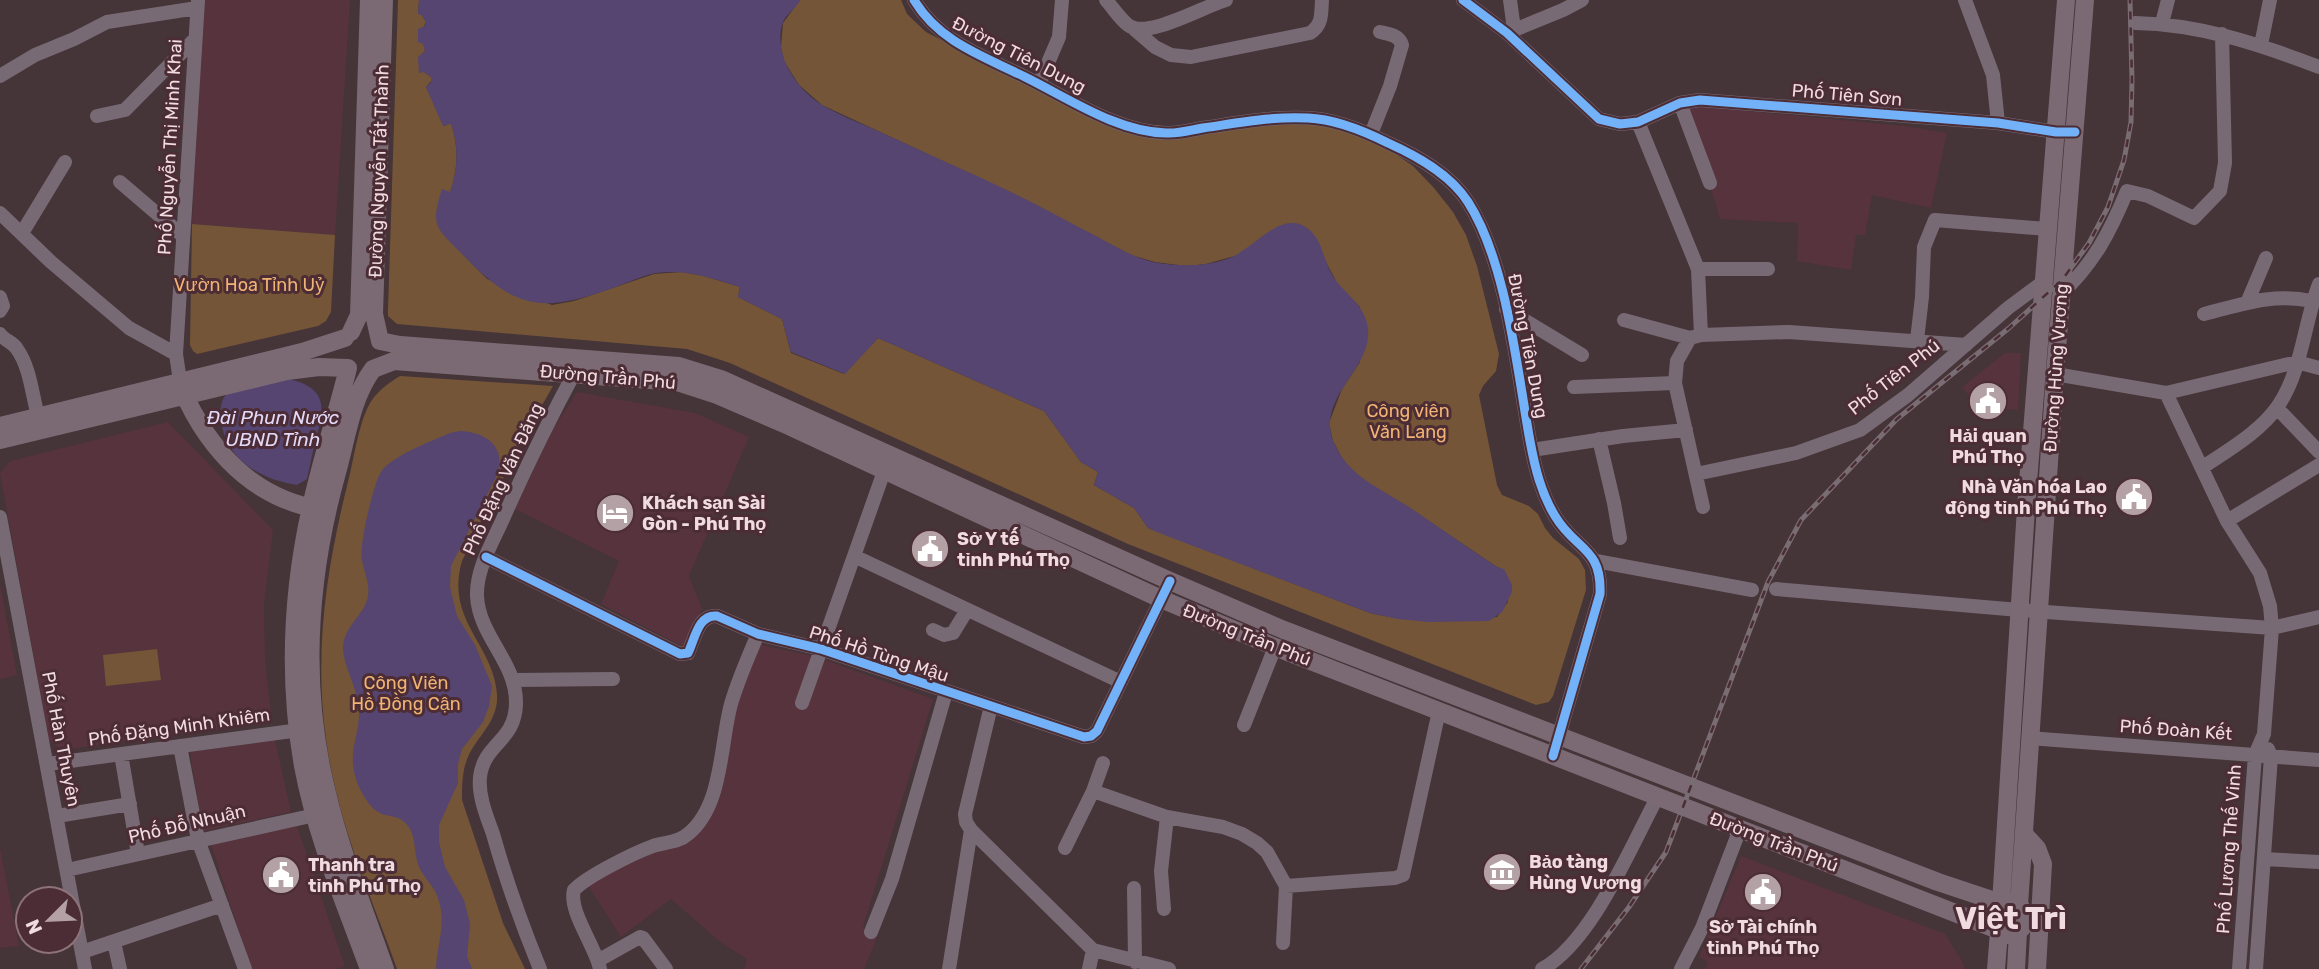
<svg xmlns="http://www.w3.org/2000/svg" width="2319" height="969" font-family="Rubik,sans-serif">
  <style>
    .built { fill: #57333d }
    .green { fill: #745537 }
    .water { fill: #554570 }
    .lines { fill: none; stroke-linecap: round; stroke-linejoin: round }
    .minor { stroke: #786a74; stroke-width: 14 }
    .major { stroke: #7b6a74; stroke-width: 18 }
    .rail-casing { stroke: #796c73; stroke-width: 5 }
    .rail { stroke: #4c2d35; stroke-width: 2.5; stroke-dasharray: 8; stroke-linecap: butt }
    .cycleway-casing { stroke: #4c2d35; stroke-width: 13 }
    .cycleway { stroke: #73b2f8; stroke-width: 9 }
    .labels { text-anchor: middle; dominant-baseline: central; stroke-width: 6; stroke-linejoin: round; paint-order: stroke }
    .street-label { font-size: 18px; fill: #f0dbe0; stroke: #4c2d35 }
    .park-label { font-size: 18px; fill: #f0b373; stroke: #4c2d35 }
    .poi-label { font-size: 18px; font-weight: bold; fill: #f0dbe0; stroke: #4c2d35; text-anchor: start }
    .water-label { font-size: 19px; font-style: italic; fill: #e3daf9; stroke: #4c2d35 }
    .town-label { font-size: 32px; font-weight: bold; fill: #f0dbe0; stroke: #4c2d35 }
  </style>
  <rect width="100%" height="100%" fill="#453438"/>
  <path class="built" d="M200,0H350L335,235L192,224Z
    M1705,107L1904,126L1947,133L1931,208L1872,195L1865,235H1856L1851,270L1797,261L1798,223L1720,219L1687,109Z
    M2005,353H2021L2018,410L1978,407L1962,387Z
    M577,392L695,413L749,437L689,576L702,609L684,647L601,604L619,561L515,509L551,432Z
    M168,422L273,530L264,603L265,661L272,722L61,750L49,740L0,473L10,461Z
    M0,584L17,675L0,679Z
    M758,644L817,657L933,699L863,927L878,935L864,969H744L747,959L719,941L671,899L621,937L587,884L697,830L732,717Z
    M275,740L291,812L203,831L190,752Z
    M297,826L345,966L337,969H251L211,844Z
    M0,848L19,946L0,948Z
    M1741,856L1945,934L1962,961L1965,969H1705L1708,962L1699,957Z"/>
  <path class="green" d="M398,0H419L418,13L422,15L426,22C419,37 423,37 425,51L420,56L424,72L431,77V81L426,87L444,126L451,123C459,148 458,168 450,193L442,190L446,237L487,279L552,305L574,301L654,274L682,272L704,276L740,287L738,297L782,319L791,353L844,374L878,338L1044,411L1081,462L1098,472L1094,485L1134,508L1148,528L1370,613C1416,624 1450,621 1497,617L1508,602L1504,570L1497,567L1408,507L1369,484L1354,473L1342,458L1333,441L1329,423L1342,389L1360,362V307L1338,285L1324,258L1261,239L1238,255L1206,264L1186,266L1155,262L1131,255L1016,195L822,105L799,85L784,61L781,47L783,23L800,0H901L907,14L926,32L993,67L1134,130L1277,118L1335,127L1384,146L1413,166L1434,188L1453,212L1466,235L1477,266L1499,354L1496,371L1483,386L1479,395L1497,485L1502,495L1529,506L1538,514L1545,528L1553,538L1579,559L1585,570L1586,590L1553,696L1549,702L1536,705L1128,544L730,363L687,349L397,324L388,316V310Z
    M192,224L335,235L331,312L326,321L318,326L197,354L193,351L190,345Z
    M400,376L553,386L520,444L462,561C445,621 493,643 497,694C499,721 478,735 468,757C462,770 462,786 462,800L503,923L525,969H397C376,909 349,849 335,787C310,681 322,586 348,482C354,459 359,419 372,400C379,390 390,382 400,376Z
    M157,649L161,680L106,686L103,655Z"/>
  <path class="water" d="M419,0H800C796,9 787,13 783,22C777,36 782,58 789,70C796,83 807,95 819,103C838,115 860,123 880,132C925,153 972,173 1017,195C1044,208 1070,223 1096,236C1116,247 1135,259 1158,263C1180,266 1202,267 1224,260C1251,253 1275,214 1302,225C1320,233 1322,254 1330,271C1339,290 1360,300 1366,320C1381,366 1313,394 1334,443C1349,477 1380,488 1409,507C1439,527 1468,548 1497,567L1504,569L1512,585V592L1502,612L1489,621L1429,622L1398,619L1370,613L1167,536L1148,528L1134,508L1094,485L1098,472L1081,462L1044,411L878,338L845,374L791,352L782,319L738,297L740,287C712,278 686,269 656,273C641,276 625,284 610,289C539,314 514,308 462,254C436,227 430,227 442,189L450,192C458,168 459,148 451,124L443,126L426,87L431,82V77L424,72L419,73L418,57L425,51L423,44L418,42V29L425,26L426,22L422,15L418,14Z
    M289,379C330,389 324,410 315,442C312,454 310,467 307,479L297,485C261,480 225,459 221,420C220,412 220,401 226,395C236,386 275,382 289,379Z
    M460,431C487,432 508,448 496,477L451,566L450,587L457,616L475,645L492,686L489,706L483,722L462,749L458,764V783L439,825V842L445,867L464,900L470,924L467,956L472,969H436C437,941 449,920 435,891C430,882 421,874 418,864C413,848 417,832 403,821C396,815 386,817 378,812C369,807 361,792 357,782C346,751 360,738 359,709C358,689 343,665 343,648C344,625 365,615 368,596C370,583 364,572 362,560C359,545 373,485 381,472C391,456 432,441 450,433Z"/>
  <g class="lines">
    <path class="minor" d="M914,0C939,42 983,56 1025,77C1068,98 1117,132 1166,133C1178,134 1191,130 1203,128C1238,123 1273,116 1308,118C1335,119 1364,131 1388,143C1417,156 1450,174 1468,202C1507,263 1517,370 1530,441C1535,468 1541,493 1555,516C1575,550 1602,547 1600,594L1553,756
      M1106,0C1113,8 1120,19 1128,25C1147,40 1204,6 1226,0
      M1463,0L1507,33L1599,119L1620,124L1638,122L1680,103L1700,100L1998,123L2056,132H2075
      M1510,0L1514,29
      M1965,0L1993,75L1998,123
      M2135,23C2199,24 2259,44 2319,67
      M2162,23L2168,0
      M1134,29L1155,47L1171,55L1191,57L1310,33C1323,25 1321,13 1322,0
      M1507,33L1563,10L1582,0
      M2261,45L2270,0
      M0,76L35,55L74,39L107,22L197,8
      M1039,84L1059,37L1062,0
      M1680,103L1710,183
      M97,116L125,110L195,39
      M1638,122L1698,269L1701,335L1690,338L1677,361L1675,383L1703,507
      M1371,134L1390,86L1402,45C1399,35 1389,34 1380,32
      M120,182L183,236
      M0,213L51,262L129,328L176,354
      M22,233L65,162
      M1698,269H1768
      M2061,294C2094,263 2110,232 2127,191L2148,196L2194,218L2220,191L2225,163L2222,34
      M0,297L3,306L0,311
      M2247,303L2266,258
      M1506,309L1582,355
      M2204,314C2244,304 2271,293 2312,301
      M1624,320L1690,338
      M0,334C5,341 13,342 17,349C30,367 32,394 38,416
      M1701,335L1789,332L1966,345
      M1917,340L1922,297L1924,247L1935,220L2047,229
      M2055,374L2166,393L2297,362L2319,368
      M180,381L176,354L198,0
      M1574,387L1675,383
      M2166,393L2227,521L2260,573L2270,606L2272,628L2264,734L2255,755L2239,969
      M2277,408L2319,452
      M1599,439L1614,503L1620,538
      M1532,450L1623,436L1686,430
      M2203,467C2228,450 2260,432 2278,406C2302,371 2304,323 2319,284
      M1696,474L1796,453L1860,430L1908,395L2008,308L2043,282
      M0,517L85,969
      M2227,521L2319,465
      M854,556L1121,682
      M486,557L680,654L688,653C695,639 698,614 717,616L758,634L821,649L1084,737L1091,736L1097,731L1170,581
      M1596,561L1752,590
      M1776,589L2019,610L2272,628L2319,617
      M933,630L944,635L953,633L967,610
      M515,680L613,679
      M802,703L888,460
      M991,706L965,814L966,822L971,830L1093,950L1169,969
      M1244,725L1275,647
      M2030,738L2319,760
      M180,746L198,840L245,969
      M121,754L138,854
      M1103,763L1093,791L1167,817L1223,827L1242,834L1257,843L1267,852L1286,886L1283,943
      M48,764L307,729
      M57,816L130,804
      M1065,848L1093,791
      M2264,859L2319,862
      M67,870L315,815
      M1286,886L1395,878L1403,875L1439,711
      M1134,888L1135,962
      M1164,909L1161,871L1167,817
      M871,932L892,879L946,692
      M114,942L120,969
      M82,952L222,905
      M599,960L640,937L643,938L666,969
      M540,969C522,925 506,880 493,834C487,817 478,796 480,777C484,743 515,742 516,704C517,662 479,637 477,596C476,570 492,543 502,521C525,469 550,418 577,368
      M600,969C596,947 568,911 574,890C587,876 634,853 653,846C665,842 678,843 688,834C723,806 720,744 731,704C738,680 748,657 758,634
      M949,969L971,830
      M1089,969L1093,950
      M1542,969C1592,942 1631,846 1658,796
      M1681,969L1702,928L1740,829
      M2256,969L2271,756L2268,749"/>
    <path class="major" d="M384,0L374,314L380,341L400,345L679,366L721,379L1170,581L1284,630L1938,882L2001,903H2016C2033,915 2025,936 2004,935L1994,927L1992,914L2001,903
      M351,332L359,315L369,0
      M181,384C185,399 192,411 200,424C229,470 267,501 322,510
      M0,426L302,352L345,338
      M0,440L287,371L319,367L348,368C337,414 321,460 311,507C292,592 288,680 303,766C316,836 345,903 369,969
      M2024,834L2037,848L2043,864L2037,969
      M2001,903L2026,508L2066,0
      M2019,905L2055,374L2085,0
      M385,969C365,911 341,853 327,793C300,685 308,575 338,469C347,436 352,397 373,369L394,361L677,382L717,395L789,426L1161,599L1275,647L1996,929
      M1996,969L1999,932
      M2016,969L2018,932"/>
    <g class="rail-casing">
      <path id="rail" d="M1581,969L1629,907L1666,852L1768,582L1801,520L1897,419L2009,328L2062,280L2089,243L2108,207L2124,160L2131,122L2132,80L2130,0"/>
    </g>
    <use href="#rail" class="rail"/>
    <g class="cycleway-casing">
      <path id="cycleway" d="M914,0C939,42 983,56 1025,77C1068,98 1117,132 1166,133C1178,134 1191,130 1203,128C1238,123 1273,116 1308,118C1335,119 1364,131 1388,143C1417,156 1450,174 1468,202C1507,263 1517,370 1530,441C1535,468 1541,493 1555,516C1575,550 1602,547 1600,594L1553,756
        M1463,0L1507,33L1599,119L1620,124L1638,122L1680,103L1700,100L1998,123L2056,132H2075
        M486,557L680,654L688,653C695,639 698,614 717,616L758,634L821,649L1084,737L1091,736L1097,731L1170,581"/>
    </g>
    <use href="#cycleway" class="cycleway"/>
  </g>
  <defs>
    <g id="civic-disc" transform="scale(2.0125)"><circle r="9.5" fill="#b4a1a5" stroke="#4c2d35"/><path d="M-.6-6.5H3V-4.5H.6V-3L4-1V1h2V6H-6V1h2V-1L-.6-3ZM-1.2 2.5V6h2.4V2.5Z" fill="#fff"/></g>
    <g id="hotel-disc" transform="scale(2.0125)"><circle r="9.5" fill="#b4a1a5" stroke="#4c2d35"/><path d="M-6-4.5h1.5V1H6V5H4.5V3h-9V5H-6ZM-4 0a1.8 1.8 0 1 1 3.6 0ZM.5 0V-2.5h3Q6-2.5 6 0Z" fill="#fff"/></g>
    <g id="museum-disc" transform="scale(2.0125)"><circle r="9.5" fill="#b4a1a5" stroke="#4c2d35"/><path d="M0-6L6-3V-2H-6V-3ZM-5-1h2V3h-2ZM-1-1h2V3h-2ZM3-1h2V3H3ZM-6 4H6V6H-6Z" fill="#fff"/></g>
  </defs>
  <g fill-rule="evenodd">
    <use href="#civic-disc" x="1988" y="401"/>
    <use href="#civic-disc" x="2134" y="497"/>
    <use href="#hotel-disc" x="615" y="513"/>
    <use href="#civic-disc" x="930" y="549"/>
    <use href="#museum-disc" x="1502" y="872"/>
    <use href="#civic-disc" x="281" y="875"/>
    <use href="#civic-disc" x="1763" y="892"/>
  </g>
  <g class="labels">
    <g class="street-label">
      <text transform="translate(1019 55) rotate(27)">Đường Tiên Dung</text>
      <text transform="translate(1847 95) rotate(5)">Phố Tiên Sơn</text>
      <text transform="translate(170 147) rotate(-87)">Phố Nguyễn Thị Minh Khai</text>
      <text transform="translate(379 171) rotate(-88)">Đường Nguyễn Tất Thành</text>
      <text transform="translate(1528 346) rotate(79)">Đường Tiên Dung</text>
      <text transform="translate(2056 368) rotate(-86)">Đường Hùng Vương</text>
      <text transform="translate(608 377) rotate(5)">Đường Trần Phú</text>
      <text transform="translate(1894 377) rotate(-38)">Phố Tiên Phú</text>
      <text transform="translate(503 479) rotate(-65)">Phố Đặng Văn Đăng</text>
      <text transform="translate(1247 635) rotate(22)">Đường Trần Phú</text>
      <text transform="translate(879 654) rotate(18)">Phố Hồ Tùng Mậu</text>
      <text transform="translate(179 727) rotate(-8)">Phố Đặng Minh Khiêm</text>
      <text transform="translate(2176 730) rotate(4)">Phố Đoàn Kết</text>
      <text transform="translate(61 739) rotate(79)">Phố Hàn Thuyên</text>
      <text transform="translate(187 824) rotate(-13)">Phố Đỗ Nhuận</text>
      <text transform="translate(1774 842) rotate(21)">Đường Trần Phú</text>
      <text transform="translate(2229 849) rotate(-86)">Phố Lương Thế Vinh</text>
    </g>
    <g class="park-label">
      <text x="249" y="285">Vườn Hoa Tỉnh Uỷ</text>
      <text x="1408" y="411">Công viên<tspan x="1408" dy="21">Văn Lang</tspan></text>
      <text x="406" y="683">Công Viên<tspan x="406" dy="21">Hồ Đồng Cận</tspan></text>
    </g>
    <g class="poi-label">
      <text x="1988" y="436" text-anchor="middle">Hải quan<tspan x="1988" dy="21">Phú Thọ</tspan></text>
      <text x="2107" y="487" text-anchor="end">Nhà Văn hóa Lao<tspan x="2107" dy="21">động tỉnh Phú Thọ</tspan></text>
      <text x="642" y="503">Khách sạn Sài<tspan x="642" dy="21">Gòn - Phú Thọ</tspan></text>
      <text x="957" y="539">Sở Y tế<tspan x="957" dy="21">tỉnh Phú Thọ</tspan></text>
      <text x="1529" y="862">Bảo tàng<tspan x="1529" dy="21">Hùng Vương</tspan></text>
      <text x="308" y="865">Thanh tra<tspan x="308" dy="21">tỉnh Phú Thọ</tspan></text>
      <text x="1763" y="927" text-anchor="middle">Sở Tài chính<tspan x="1763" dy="21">tỉnh Phú Thọ</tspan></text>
    </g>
    <g class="water-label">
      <text x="273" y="417">Đài Phun Nước<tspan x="273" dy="22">UBND Tỉnh</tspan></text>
    </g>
    <g class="town-label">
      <text x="2011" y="918">Việt Trì</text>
    </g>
  </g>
  <g transform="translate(49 920) rotate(246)"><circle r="33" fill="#4c2d35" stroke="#8e7379" stroke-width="2"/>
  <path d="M0-5L12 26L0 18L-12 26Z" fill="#b4a1a5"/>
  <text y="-10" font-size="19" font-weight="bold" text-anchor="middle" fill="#f0dbe0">N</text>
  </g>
</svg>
